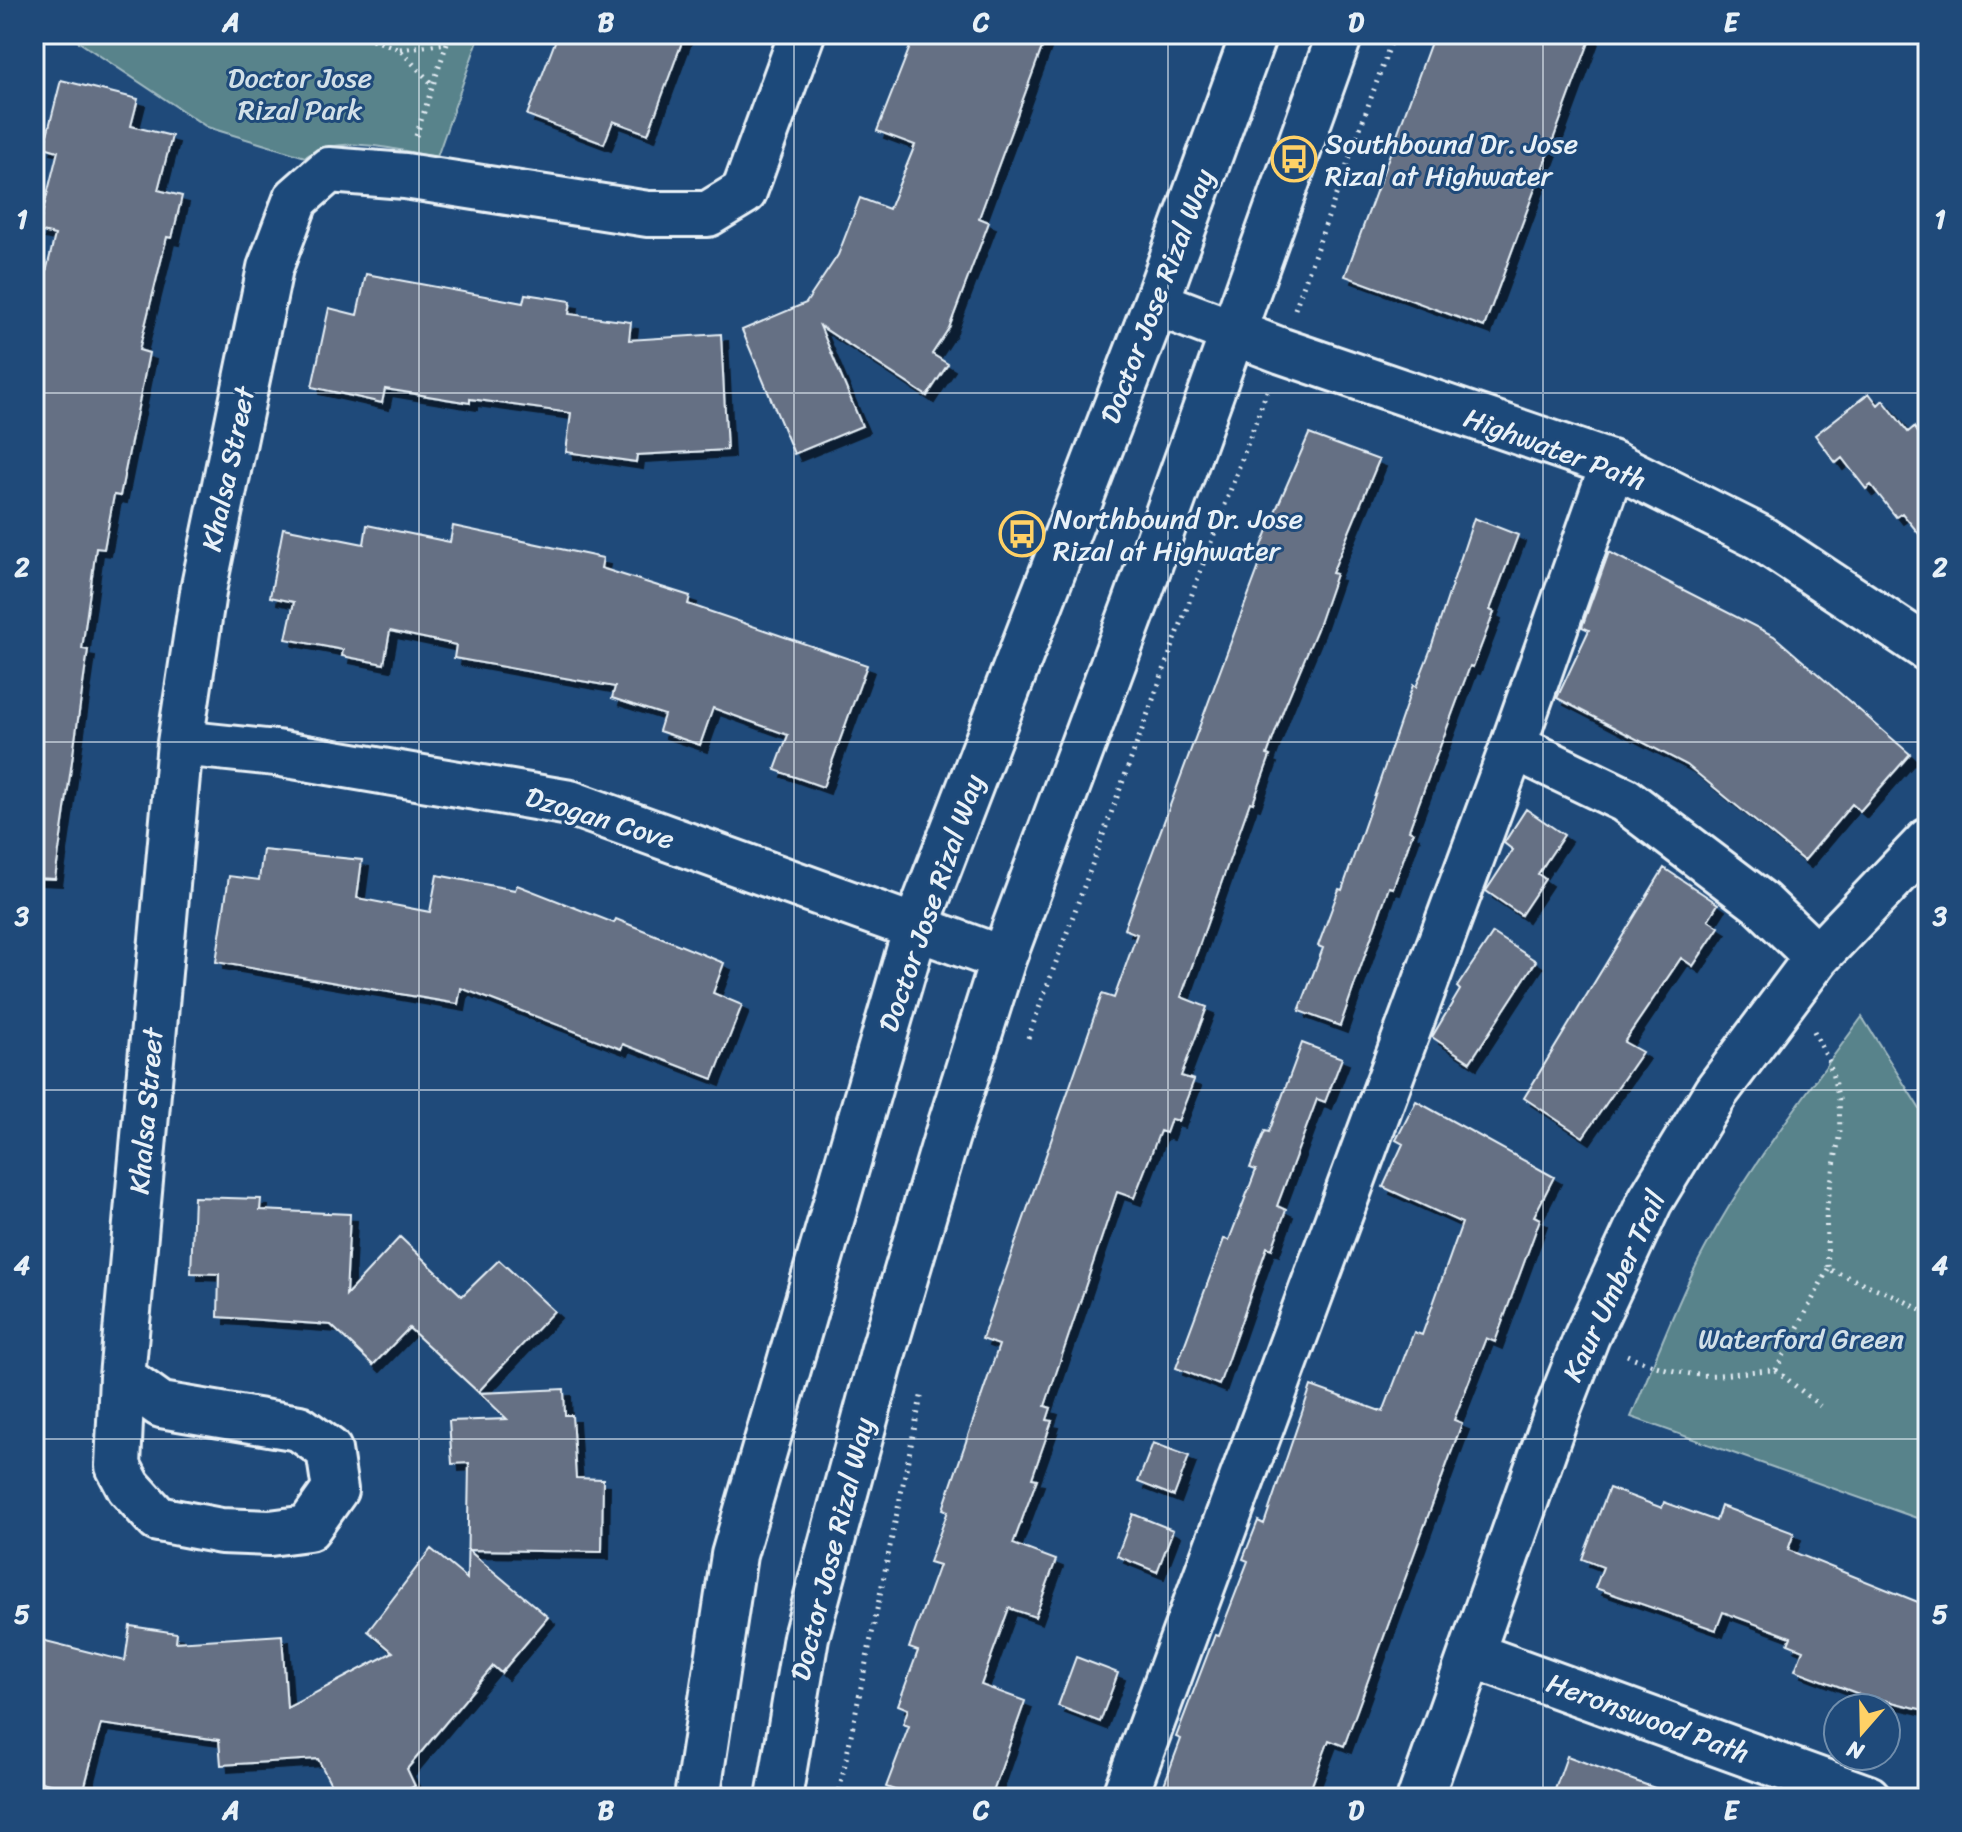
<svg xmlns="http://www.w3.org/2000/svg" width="1962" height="1832" font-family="Sriracha,sans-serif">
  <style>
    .green { fill: #58838b; stroke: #a0bac2; stroke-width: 2 }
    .building { fill: #657084; stroke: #e8f1f8; stroke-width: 2; filter: url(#shadow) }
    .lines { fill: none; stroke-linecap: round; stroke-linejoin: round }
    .minor-casing { stroke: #e8f1f8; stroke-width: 50 }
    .path { stroke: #e8f1f8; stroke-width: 5; stroke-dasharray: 2 6; stroke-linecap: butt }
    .minor { stroke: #1f4a7a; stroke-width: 44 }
    .grid { fill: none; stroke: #e8f1f8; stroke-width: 2; stroke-opacity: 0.55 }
    .labels { text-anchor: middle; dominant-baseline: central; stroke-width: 6; stroke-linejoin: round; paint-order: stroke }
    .park-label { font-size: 28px; fill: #d2e0e8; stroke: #1f4a7a }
    .poi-label { font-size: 28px; fill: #e8f1f8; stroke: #1f4a7a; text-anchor: start }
    .street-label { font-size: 28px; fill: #e8f1f8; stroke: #1f4a7a }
    .neatline { fill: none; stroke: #e8f1f8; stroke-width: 3 }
    .grid-label { font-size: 26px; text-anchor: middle; font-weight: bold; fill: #e8f1f8 }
  </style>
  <defs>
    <filter id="shadow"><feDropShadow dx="7" dy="7" stdDeviation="0" flood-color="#0009"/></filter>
  </defs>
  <rect width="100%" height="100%" fill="#1f4a7a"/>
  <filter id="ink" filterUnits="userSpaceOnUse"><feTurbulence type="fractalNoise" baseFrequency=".0125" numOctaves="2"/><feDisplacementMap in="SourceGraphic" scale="16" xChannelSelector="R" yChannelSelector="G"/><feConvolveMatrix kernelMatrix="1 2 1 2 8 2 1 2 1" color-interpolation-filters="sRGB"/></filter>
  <g filter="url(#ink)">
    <path class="green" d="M67,34H480L437,157C395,150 344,133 305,157L207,127Z
      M1862,1017L1928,1122V1522L1631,1417C1651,1370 1669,1322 1691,1276C1736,1183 1801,1101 1862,1017Z"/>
    <path class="building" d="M558,34H685L648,134L613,121L604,144L527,115Z
      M915,34H1047L979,218L989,222L949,328L932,354L948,364L927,396L820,326L862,426L794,454L742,330L806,303L838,255L860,198L889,209L915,145L877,131Z
      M1434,34H1592L1484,327L1345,276Z
      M61,80L138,99L131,126L172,136L158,190L182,196L172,238L167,237L139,350L149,353L120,496L114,495L104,549L96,548L82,649L88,650L55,879L34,878V322L55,235L38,231L58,151L44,147Z
      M366,274L523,303L525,294L571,301L569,314L631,322L629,340L721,334L727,450L637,455L636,462L566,452L571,413L470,399V403L385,389L382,403L312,387L329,308L357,315Z
      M1869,393L1878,405L1883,400L1908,432L1914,427L1928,446V545L1902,513L1896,517L1871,485L1866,489L1842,458L1836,463L1815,435Z
      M1309,434L1379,460L1332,573L1336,574L1317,629L1284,708L1267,755L1270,756L1253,803L1250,802L1181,997L1207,1007L1181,1076L1194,1080L1178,1121L1171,1119L1166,1133L1160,1131L1134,1198L1117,1192L1045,1406L1051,1408L1047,1420L1052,1421L1032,1478L1037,1479L1013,1544L1056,1560L1035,1617L1009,1608L981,1685L1025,1701L991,1798H917L886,1787L909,1726L903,1724L908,1709L898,1705L918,1651L909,1648L939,1565L929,1562L948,1511L943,1509L999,1345L982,1339L1102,994L1114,998L1137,934L1124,929L1264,553L1260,551L1275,512Z
      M1474,518L1518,535L1490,610L1494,612L1473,667L1470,666L1409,830L1413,832L1393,888L1389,887L1340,1026L1299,1011L1323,948L1318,946L1339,889L1342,890L1413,685L1416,687L1430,651Z
      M367,525L450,542L453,526L603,558L601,568L690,596L688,604L867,665L823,787L775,770L788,735L713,708L700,745L659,731L664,715L612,698L615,687L454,658L456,645L390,631L384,664L342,656L343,650L286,639L294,602L270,597L283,528L364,544Z
      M1609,552L1774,636L1910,754L1860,811L1852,804L1804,861L1687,765L1557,698L1589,630L1582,627Z
      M1526,809L1564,835L1538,874L1545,879L1521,915L1486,891L1513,850L1504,843Z
      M263,850L362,860L357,898L430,912L437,875L515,890L517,885L614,923L616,919L724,963L713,993L742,1005L713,1079L623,1044L621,1049L461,988L458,1004L216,962L229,876L259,880Z
      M1664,868L1718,904L1708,920L1719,927L1693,966L1681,958L1624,1042L1642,1052L1583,1137L1524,1098Z
      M1493,933L1536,961L1470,1062L1432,1037L1460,990L1457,987Z
      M1302,1043L1342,1058L1325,1102L1317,1099L1277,1206L1286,1210L1272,1249L1267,1247L1219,1385L1176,1368L1224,1239L1229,1240L1256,1170L1250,1168L1265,1131L1269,1132Z
      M1416,1101L1554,1177L1534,1216L1540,1219L1495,1342L1486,1338L1454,1420L1462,1423L1344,1746L1329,1740L1307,1798H1159L1181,1739L1176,1737L1215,1635L1219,1636L1248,1561L1243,1559L1258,1521L1264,1524L1311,1386L1383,1412L1414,1332L1422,1335L1462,1223L1383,1187L1403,1144L1396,1140Z
      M194,1197L261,1199L260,1210L350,1214L346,1295L400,1237L462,1296L499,1260L554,1311L478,1392L409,1328L373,1365L331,1325L218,1317L219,1274L191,1273Z
      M564,1389L565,1415H572L576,1478L603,1479L602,1552L468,1550L548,1617L501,1673L493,1666L407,1769L415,1786L391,1798H338L318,1759L221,1765L219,1740L101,1724L83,1793L34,1780V1638L125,1661L130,1626L177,1633L176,1642L282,1635L287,1708L393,1652L368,1631L431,1549L467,1579L469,1463L452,1464L449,1421L507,1419L480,1393Z
      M1153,1443L1189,1456L1174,1496L1138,1482Z
      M1609,1488L1662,1508L1664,1502L1716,1521L1721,1506L1794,1533L1788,1550L1928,1606V1711L1859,1694L1795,1670L1803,1650L1788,1644L1791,1637L1723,1612L1716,1630L1595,1588L1603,1567L1582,1559Z
      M1133,1514L1173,1530L1157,1572L1117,1556Z
      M1076,1657L1118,1673L1100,1722L1058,1706Z
      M1567,1756L1671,1794L1670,1798H1552Z"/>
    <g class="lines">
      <g class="minor-casing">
        <path id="minor" d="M1156,303L1282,351L1613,464L1759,537L1928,649
          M180,743L276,753L570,803L1003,959
          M1513,746L1625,800L1761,903L1817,957
          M122,1377L161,1405L299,1428L329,1450L335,1490L308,1528L270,1533L221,1531L158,1519L129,1487L118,1466L122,1377L180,743L204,586L270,268L296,199L329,170L405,176L648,214H708L744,192L802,34
          M1473,1655L1868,1798
          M697,1798L734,1555L916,927L1156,303L1254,34
          M779,1798L806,1637L884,1349L946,1139L1003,959L1135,605L1340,34
          M1124,1798L1513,746L1613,464
          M1420,1798L1558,1410L1587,1336L1650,1201L1716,1092L1817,957L1928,841"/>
      </g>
      <path class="path" d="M357,34L399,49L433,85
        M400,49L447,43
        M416,136L450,34
        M1295,309L1394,34
        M1814,1031L1829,1062L1839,1099L1840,1132L1826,1211L1828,1269L1897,1297L1928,1314
        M1028,1038L1267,391
        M1627,1355C1650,1365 1675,1373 1700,1375C1724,1377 1751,1370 1776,1370L1828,1269
        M1776,1370L1820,1406
        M838,1798L922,1392"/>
      <use href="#minor" class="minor"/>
    </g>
  </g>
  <path class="grid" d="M419,34V1798M794,34V1798M1168,34V1798M1543,34V1798M34,393H1928M34,742H1928M34,1090H1928M34,1439H1928"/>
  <defs>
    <g id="bus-ring" transform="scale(2.3)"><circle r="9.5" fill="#1f4a7a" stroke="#ffd166" stroke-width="1.5"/><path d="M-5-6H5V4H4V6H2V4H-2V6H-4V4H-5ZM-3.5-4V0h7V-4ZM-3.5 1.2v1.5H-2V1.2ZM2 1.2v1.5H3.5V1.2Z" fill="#ffd166"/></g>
  </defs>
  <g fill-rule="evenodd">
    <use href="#bus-ring" x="1294" y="159"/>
    <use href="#bus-ring" x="1022" y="534"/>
  </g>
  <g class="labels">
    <g class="park-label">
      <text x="300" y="77">Doctor Jose<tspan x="300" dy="32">Rizal Park</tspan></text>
      <text x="1801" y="1338">Waterford Green</text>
    </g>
    <g class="poi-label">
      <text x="1325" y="143">Southbound Dr. Jose<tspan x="1325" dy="32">Rizal at Highwater</tspan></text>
      <text x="1053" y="518">Northbound Dr. Jose<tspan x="1053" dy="32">Rizal at Highwater</tspan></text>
    </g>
    <g class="street-label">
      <text transform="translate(1157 296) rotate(-69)">Doctor Jose Rizal Way</text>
      <text transform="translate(1555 449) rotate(20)">Highwater Path</text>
      <text transform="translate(228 469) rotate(-78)">Khalsa Street</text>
      <text transform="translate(600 818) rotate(17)">Dzogan Cove</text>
      <text transform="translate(931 903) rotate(-71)">Doctor Jose Rizal Way</text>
      <text transform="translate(146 1111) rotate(-85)">Khalsa Street</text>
      <text transform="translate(1614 1286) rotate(-65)">Kaur Umber Trail</text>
      <text transform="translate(832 1549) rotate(-76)">Doctor Jose Rizal Way</text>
      <text transform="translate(1648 1718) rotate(20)">Heronswood Path</text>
    </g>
  </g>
  <rect width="1962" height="1832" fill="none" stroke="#1f4a7a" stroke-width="88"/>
  <g transform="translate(1862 1732) rotate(200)"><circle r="38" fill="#1f4a7a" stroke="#6f8dac" stroke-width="2"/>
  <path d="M0-6L14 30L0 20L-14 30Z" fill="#ffd166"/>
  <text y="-12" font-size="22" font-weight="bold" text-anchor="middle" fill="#e8f1f8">N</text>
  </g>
  <rect x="44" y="44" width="1874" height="1744" class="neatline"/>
  <g class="grid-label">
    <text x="231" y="31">A</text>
    <text x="606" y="31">B</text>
    <text x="981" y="31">C</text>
    <text x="1356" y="31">D</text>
    <text x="1731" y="31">E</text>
    <text x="22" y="228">1</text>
    <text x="1940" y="228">1</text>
    <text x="22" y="576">2</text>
    <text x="1940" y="576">2</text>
    <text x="22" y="925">3</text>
    <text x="1940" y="925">3</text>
    <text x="22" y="1274">4</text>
    <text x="1940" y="1274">4</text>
    <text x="22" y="1623">5</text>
    <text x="1940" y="1623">5</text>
    <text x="231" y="1819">A</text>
    <text x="606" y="1819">B</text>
    <text x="981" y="1819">C</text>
    <text x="1356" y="1819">D</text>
    <text x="1731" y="1819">E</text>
  </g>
</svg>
